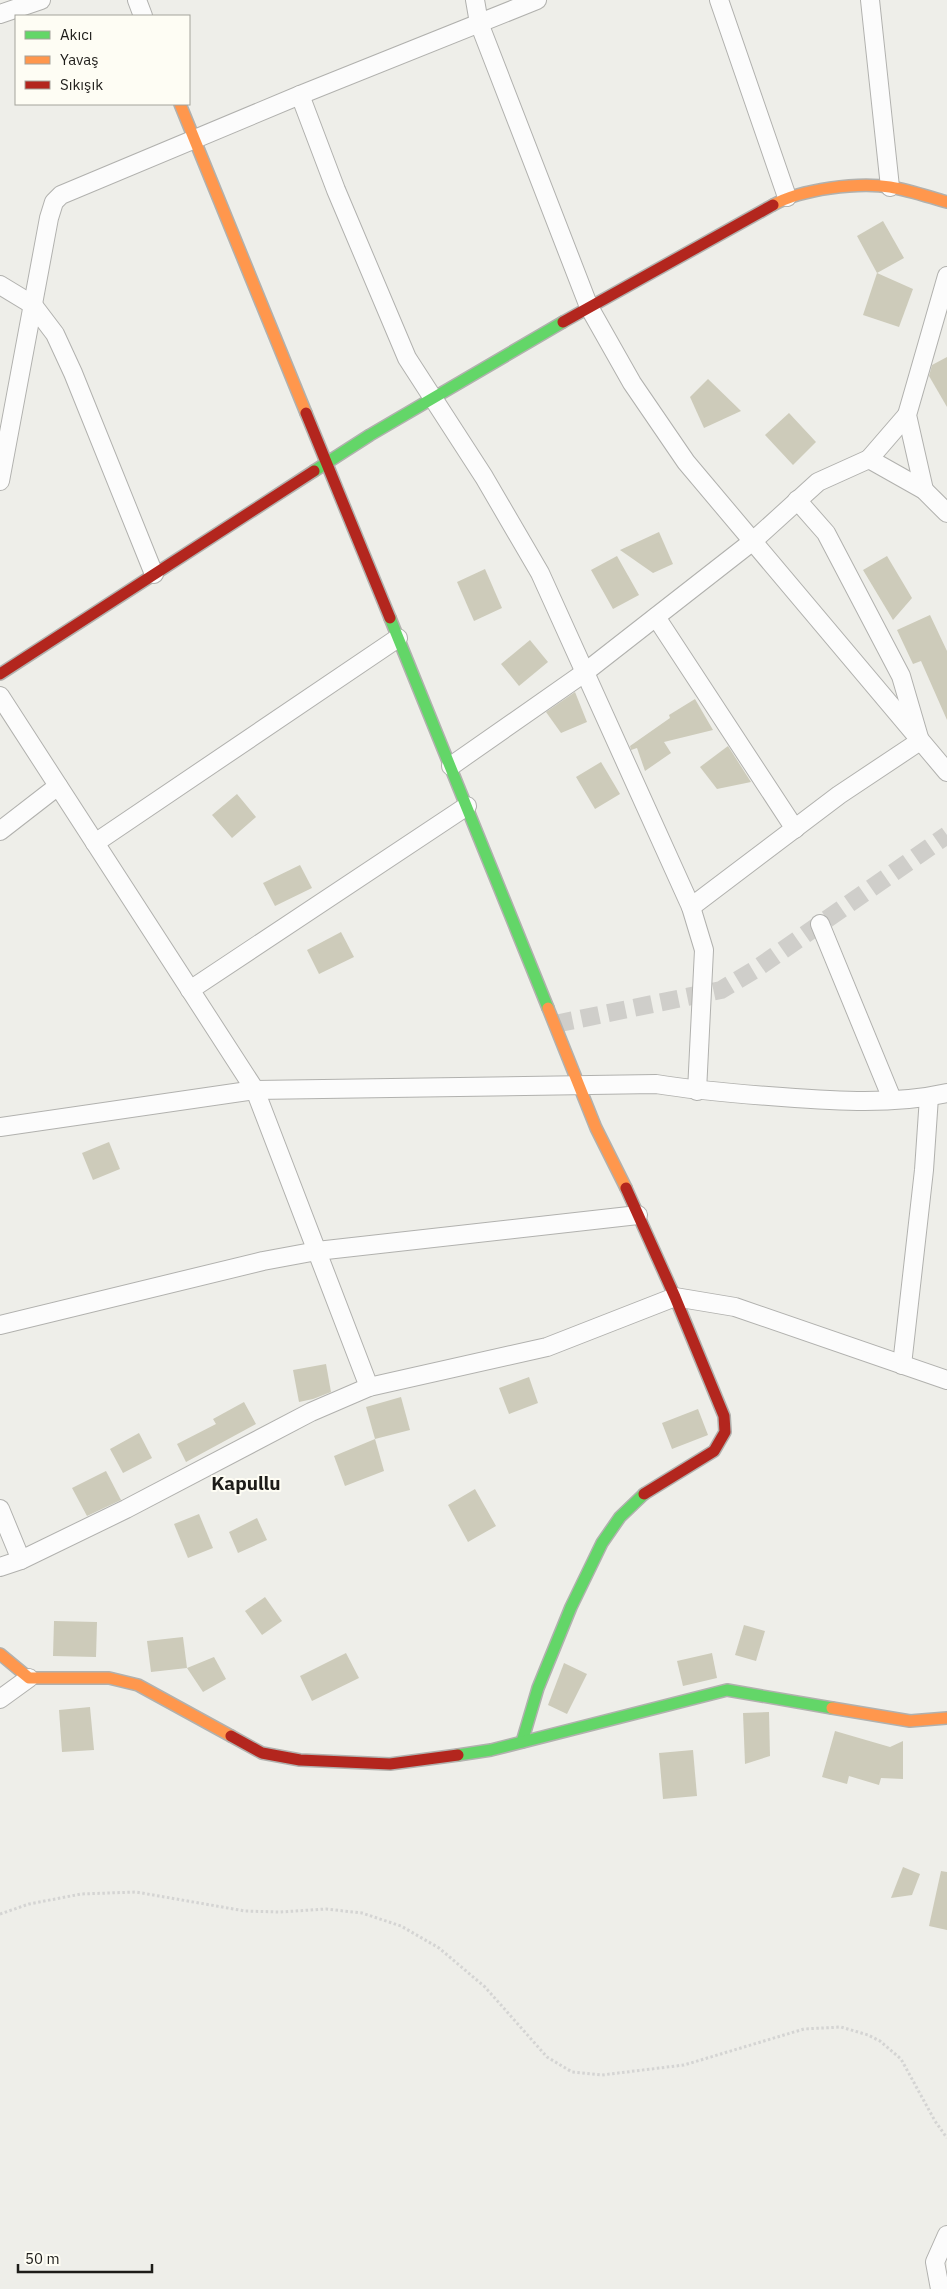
<svg xmlns="http://www.w3.org/2000/svg" width="947" height="2289" font-family="'IBM Plex Sans',sans-serif">
<style>
.building{fill:#cdcbba}
.lines{fill:none;stroke-linecap:round;stroke-linejoin:round}
.street-tunnel{stroke:#cfceca;stroke-width:18;stroke-dasharray:18 9;stroke-linecap:butt}
.street-casing{stroke:#b1b1ae;stroke-width:20}
.fast-casing{stroke:#b1b1ae;stroke-width:14}
.slow-casing{stroke:#b1b1ae;stroke-width:14}
.jam-casing{stroke:#b1b1ae;stroke-width:14}
.path{stroke:#d4d4d3;stroke-width:3;stroke-dasharray:2.5 2.5;stroke-linecap:butt}
.street{stroke:#fcfcfc;stroke-width:18}
.fast{stroke:#63d668;stroke-width:11}
.slow{stroke:#ff974d;stroke-width:11}
.jam{stroke:#b3261e;stroke-width:11}
.labels{text-anchor:middle;dominant-baseline:central;stroke-width:4;stroke-linejoin:round;paint-order:stroke}
.district-label{font-size:19px;font-weight:bold;fill:#1d1c19;stroke:#fefdf4}
</style>
<rect width="100%" height="100%" fill="#eeeee9"/>
<g class="building">
<polygon points="883,221 904,258 877,273 857,236"/>
<polygon points="877,273 913,289 899,327 863,315"/>
<polygon points="947,357 947,407 929,376 932,365"/>
<polygon points="708,379 741,411 704,428 690,397"/>
<polygon points="789,413 816,442 793,465 765,435"/>
<polygon points="659,532 673,564 653,573 620,550"/>
<polygon points="617,556 639,595 613,609 591,570"/>
<polygon points="887,556 912,598 893,620 863,570"/>
<polygon points="485,569 502,608 474,621 457,582"/>
<polygon points="930,615 947,651 947,720 921,661 913,664 897,630"/>
<polygon points="530,640 548,662 519,686 501,664"/>
<polygon points="575,692 587,722 561,733 546,712"/>
<polygon points="695,699 713,730 664,742 671,753 645,771 637,748 631,750 630,746 670,718 669,715"/>
<polygon points="728,746 751,782 717,789 700,767"/>
<polygon points="601,762 620,794 595,809 576,777"/>
<polygon points="237,794 256,817 232,838 212,815"/>
<polygon points="300,865 312,888 275,906 263,883"/>
<polygon points="341,932 354,957 319,974 307,950"/>
<polygon points="109,1142 120,1169 93,1180 82,1153"/>
<polygon points="326,1364 331,1392 313,1399 299,1402 293,1370"/>
<polygon points="529,1377 538,1403 509,1414 499,1388"/>
<polygon points="401,1397 410,1430 375,1439 366,1407"/>
<polygon points="244,1402 256,1424 186,1462 177,1444 216,1424 213,1419"/>
<polygon points="698,1409 708,1435 672,1449 662,1423"/>
<polygon points="139,1433 152,1458 123,1473 110,1449"/>
<polygon points="375,1439 384,1471 345,1486 334,1456"/>
<polygon points="106,1471 121,1500 87,1516 72,1488"/>
<polygon points="475,1489 496,1526 468,1542 448,1505"/>
<polygon points="199,1514 213,1548 188,1558 174,1524"/>
<polygon points="257,1518 267,1540 238,1553 229,1532"/>
<polygon points="265,1597 282,1621 262,1635 245,1611"/>
<polygon points="54,1621 97,1622 96,1657 53,1656"/>
<polygon points="744,1625 765,1631 756,1661 735,1655"/>
<polygon points="183,1637 187,1668 151,1672 147,1641"/>
<polygon points="346,1653 359,1678 312,1701 300,1676"/>
<polygon points="712,1653 717,1678 683,1686 677,1661"/>
<polygon points="214,1657 226,1679 203,1692 187,1668"/>
<polygon points="564,1663 587,1674 567,1714 548,1705"/>
<polygon points="90,1707 94,1750 62,1752 59,1710"/>
<polygon points="769,1712 770,1756 745,1764 743,1713"/>
<polygon points="835,1731 890,1747 903,1741 903,1779 881,1778 879,1785 849,1776 847,1784 822,1777"/>
<polygon points="693,1750 697,1796 663,1799 659,1753"/>
<polygon points="903,1867 920,1874 912,1895 891,1898"/>
<polygon points="941,1871 947,1872 947,1930 929,1926"/>
</g>
<g class="lines">
<polyline class="street-tunnel" points="555,1024 721,990 756,969 947,835"/>
<g class="street-casing">
<g id="street">
<polyline points="137,0 143,16"/>
<polyline points="475,0 479,23 589,307 632,383 686,462 947,772"/>
<polyline points="719,0 787,197"/>
<polyline points="870,0 890,187"/>
<polyline points="0,14 41,0"/>
<polyline points="300,95 336,190 407,358 484,477 540,573 691,907 704,950 697,1091"/>
<polyline points="0,285 33,305 55,334 73,373 154,574"/>
<polyline points="869,459 907,415"/>
<polyline points="0,481 49,218 54,202 61,195 300,95 537,0"/>
<polyline points="924,490 907,415 947,276"/>
<polyline points="656,617 795,829"/>
<polyline points="0,696 255,1090 369,1387"/>
<polyline points="451,766 584,673 753,541 818,482 869,459 924,490 947,513"/>
<polyline points="0,831 58,786"/>
<polyline points="95,843 398,638"/>
<polyline points="691,907 839,795 920,741 901,676 826,533 797,500"/>
<polyline points="820,924 892,1099"/>
<polyline points="190,990 467,806"/>
<path d="M0,1127L255,1090L656,1084C698,1091 740,1094 782,1097C836,1101 894,1105 947,1093"/>
<polyline points="0,1325 263,1261 317,1251 638,1215"/>
<polyline points="902,1365 924,1170 929,1097"/>
<polyline points="0,1509 21,1560"/>
<polyline points="0,1567 21,1560 126,1509 311,1412 369,1387 547,1347 675,1297 735,1307 947,1380"/>
<polyline points="0,1699 29,1678"/>
<polyline points="940,2289 935,2262 947,2235"/>
</g>
</g>
<g class="fast-casing">
<g id="fast">
<polyline points="314,471 370,435 563,322"/>
<polyline points="390,618 548,1008"/>
<polyline points="522,1742 538,1688 571,1607 602,1543 620,1517 644,1494"/>
<polyline points="458,1755 491,1750 727,1690 832,1708"/>
</g>
</g>
<g class="slow-casing">
<g id="slow">
<polyline points="180,104 306,413"/>
<path d="M773,205C801,189 858,182 890,187C909,190 929,197 947,202"/>
<polyline points="548,1008 596,1128 626,1188"/>
<polyline points="0,1654 29,1678 109,1678 138,1685 231,1736"/>
<polyline points="832,1708 910,1721 947,1718"/>
</g>
</g>
<g class="jam-casing">
<g id="jam">
<polyline points="563,322 773,205"/>
<polyline points="306,413 390,618"/>
<polyline points="0,674 314,471"/>
<polyline points="626,1188 675,1297 724,1416 725,1432 714,1451 644,1494"/>
<polyline points="231,1736 262,1753 300,1760 390,1764 458,1755"/>
</g>
</g>
<polyline class="path" points="0,1914 29,1904 81,1894 136,1892 245,1911 280,1912 326,1909 362,1913 401,1926 439,1948 485,1987 547,2057 572,2072 602,2075 684,2065 804,2029 841,2027 868,2035 880,2041 901,2059 935,2121 947,2138"/>
<use href="#street" class="street"/>
<use href="#fast" class="fast"/>
<use href="#slow" class="slow"/>
<use href="#jam" class="jam"/>
</g>
<g class="labels">
<g class="district-label">
<text x="246" y="1483">Kapullu</text>
</g>
</g>
<rect x="15" y="15" width="175" height="90" fill="#fefdf4" stroke="#a4a39c"/>
<rect x="25" y="31" width="25" height="8" fill="#63d668" stroke="#a4a39c"/>
<text x="60" y="40" font-size="15" fill="#1d1c19">Akıcı</text>
<rect x="25" y="56" width="25" height="8" fill="#ff974d" stroke="#a4a39c"/>
<text x="60" y="65" font-size="15" fill="#1d1c19">Yavaş</text>
<rect x="25" y="81" width="25" height="8" fill="#b3261e" stroke="#a4a39c"/>
<text x="60" y="90" font-size="15" fill="#1d1c19">Sıkışık</text>
<path d="M18 2264v8h134v-8" fill="none" stroke="#1d1c19" stroke-width="2.5"/>
<text x="25" y="2264" font-size="15" fill="#1d1c19" stroke="#fefdf4" stroke-width="4" paint-order="stroke">50 m</text>
</svg>
